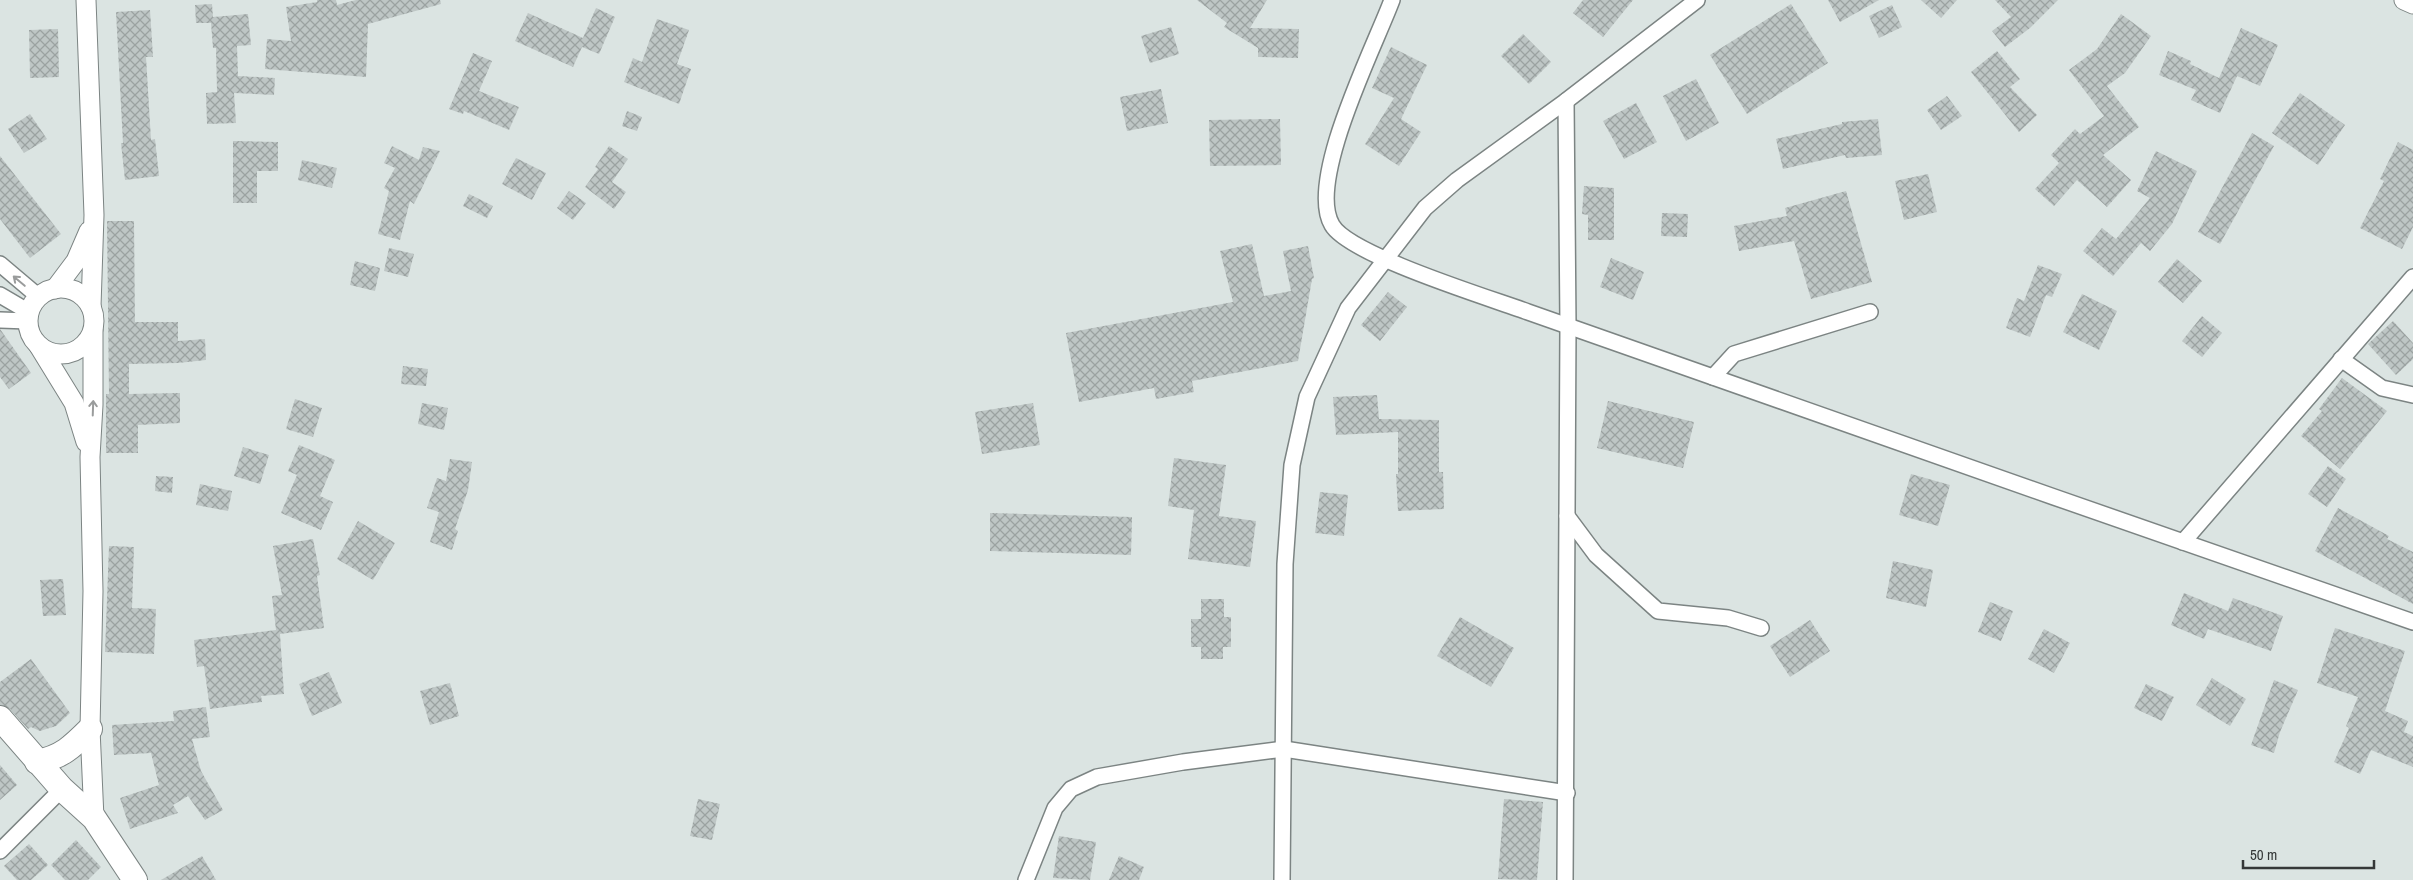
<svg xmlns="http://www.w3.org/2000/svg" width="2413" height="880" font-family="'Archivo Narrow',sans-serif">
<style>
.building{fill:url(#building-cross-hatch)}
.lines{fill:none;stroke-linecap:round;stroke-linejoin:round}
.minor-casing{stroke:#7c8483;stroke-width:18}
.tertiary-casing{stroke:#7c8483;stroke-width:21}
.primary-casing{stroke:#7c8483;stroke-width:26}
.minor{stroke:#fff;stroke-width:15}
.tertiary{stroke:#fff;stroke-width:19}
.primary{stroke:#fff;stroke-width:24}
.oneway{stroke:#9a9c9c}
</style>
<defs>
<pattern id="building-cross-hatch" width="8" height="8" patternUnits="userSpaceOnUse" patternTransform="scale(1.25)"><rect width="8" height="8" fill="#bec6c5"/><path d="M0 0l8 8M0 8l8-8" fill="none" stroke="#9ba2a1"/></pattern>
</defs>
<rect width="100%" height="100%" fill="#dbe4e2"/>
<g class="building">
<polygon points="317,0 336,0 337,5 356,0 440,0 441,4 368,24 366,77 265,69 267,39 291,41 286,7 317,2"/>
<polygon points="1197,0 1267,0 1250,28 1299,29 1298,58 1258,57 1258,48 1224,27 1227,23"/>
<polygon points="1583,0 1633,0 1603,37 1573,13"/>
<polygon points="1828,0 1879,0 1840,22"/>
<polygon points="1921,0 1957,0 1941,18"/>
<polygon points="1995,0 2058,0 2030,28 2005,47 1992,31 2011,17"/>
<polygon points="212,4 213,17 248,14 251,45 237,46 238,76 275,78 274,95 234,93 236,123 207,124 206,93 217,92 216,48 213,48 211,23 196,23 195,5"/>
<polygon points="1791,4 1828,63 1747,114 1710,55"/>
<polygon points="1892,5 1902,27 1879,38 1869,16"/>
<polygon points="596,8 615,17 599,54 582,47 573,67 515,41 528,13 583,38"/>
<polygon points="150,10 153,57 146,57 151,140 155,139 159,176 125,180 121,143 123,143 116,12"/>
<polygon points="2121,14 2151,36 2125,73 2107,86 2139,127 2103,155 2131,180 2107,207 2077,180 2054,206 2035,189 2059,163 2051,155 2075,129 2080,134 2104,116 2069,70 2097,49"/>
<polygon points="657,19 689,30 677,64 691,69 679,104 624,82 633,58 642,62"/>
<polygon points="1171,27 1179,54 1150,63 1141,36"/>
<polygon points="2241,28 2278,45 2260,86 2237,76 2220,113 2191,100 2196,90 2159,75 2168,51 2191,61 2190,64 2219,78"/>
<polygon points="58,29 59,77 30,78 29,30"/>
<polygon points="1523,34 1551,62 1529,84 1501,56"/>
<polygon points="1391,47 1427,65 1401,119 1421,132 1399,166 1365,144 1394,98 1372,88"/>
<polygon points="1997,51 2020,79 2010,87 2037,115 2019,132 1971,72"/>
<polygon points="473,53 492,61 479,91 519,107 509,130 464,111 463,114 449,109"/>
<polygon points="1696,79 1719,123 1686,141 1663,96"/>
<polygon points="1161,89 1168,123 1127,131 1120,97"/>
<polygon points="2300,93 2345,125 2318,165 2272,133"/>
<polygon points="1947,96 1962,116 1941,130 1927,110"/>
<polygon points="1636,103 1657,142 1624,159 1603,121"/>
<polygon points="627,111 642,117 637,131 622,126"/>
<polygon points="30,114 47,139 24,153 8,129"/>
<polygon points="1280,119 1281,165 1210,166 1209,120"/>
<polygon points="1878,119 1882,155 1846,158 1845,155 1783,169 1776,139 1842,124 1842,122"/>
<polygon points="2252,133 2274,146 2220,244 2198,232"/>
<polygon points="233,141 278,142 278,171 257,171 257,203 233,203"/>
<polygon points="2398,142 2413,150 2413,227 2402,249 2360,228 2384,181 2380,179"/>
<polygon points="392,146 419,160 423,147 440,151 414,204 410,201 400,240 378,234 389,191 384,188 395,168 384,163"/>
<polygon points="609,146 628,159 612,182 626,192 614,209 585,187 598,169 595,167"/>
<polygon points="2156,151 2197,171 2172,224 2150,251 2141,243 2113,276 2083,251 2102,228 2116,239 2150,198 2137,191"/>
<polygon points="0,156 61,234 30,258 0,219"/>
<polygon points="516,158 546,173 532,200 502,184"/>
<polygon points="302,160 337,168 332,188 298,180"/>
<polygon points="1928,174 1937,212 1904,220 1895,181"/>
<polygon points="1584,186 1614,188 1614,240 1588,240 1588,215 1582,214"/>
<polygon points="569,191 586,203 573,220 557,208"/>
<polygon points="1846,191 1872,282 1811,299 1794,241 1739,251 1734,226 1787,216 1785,208"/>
<polygon points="469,194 493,206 487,218 463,206"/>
<polygon points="1662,213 1688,214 1687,237 1661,236"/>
<polygon points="107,221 134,221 135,322 178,322 178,341 205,339 206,360 178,363 129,364 129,394 180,393 180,423 138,425 138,453 106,453 106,394 109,394"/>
<polygon points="1252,244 1264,296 1291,291 1283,251 1308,246 1314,278 1312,279 1298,361 1192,381 1194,392 1156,399 1154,388 1079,402 1066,333 1233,302 1220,251"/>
<polygon points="389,248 414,254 408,277 384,271"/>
<polygon points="1611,258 1644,272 1633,300 1600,287"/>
<polygon points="2177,259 2202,281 2183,303 2158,282"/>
<polygon points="355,261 380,268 375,291 350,285"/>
<polygon points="2038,265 2062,274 2052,297 2046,295 2030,337 2006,328 2017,298 2024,301"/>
<polygon points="1388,292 1407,307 1380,341 1361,325"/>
<polygon points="2082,294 2117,311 2099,350 2063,332"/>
<polygon points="2202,316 2222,333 2202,357 2182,341"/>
<polygon points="2393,321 2413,343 2413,359 2396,375 2368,344"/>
<polygon points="0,329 31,373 9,389 0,377"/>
<polygon points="403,366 428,369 426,386 401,384"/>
<polygon points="2342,378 2387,411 2340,469 2301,436 2322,411 2319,409"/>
<polygon points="1377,395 1379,419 1439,420 1439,472 1443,472 1444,509 1398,511 1396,474 1398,474 1398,432 1336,435 1333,397"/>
<polygon points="295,399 322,408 313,437 286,429"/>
<polygon points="1608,401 1694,422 1683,468 1597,448"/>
<polygon points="422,403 448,408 444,430 418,424"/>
<polygon points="1033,403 1040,445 982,454 975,412"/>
<polygon points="299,445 335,460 320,496 333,502 321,530 281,513 297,475 288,471"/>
<polygon points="243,447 269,455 260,484 234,476"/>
<polygon points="1174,458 1226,465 1219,516 1256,521 1250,567 1188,559 1194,510 1168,506"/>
<polygon points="450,459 472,462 468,490 455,529 458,531 452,550 430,542 439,512 427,508 437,478 446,481"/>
<polygon points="2328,466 2346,479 2327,507 2308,494"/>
<polygon points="1911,474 1950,485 1938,526 1899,515"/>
<polygon points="156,476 173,477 172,493 155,491"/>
<polygon points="200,484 232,491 228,511 196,505"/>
<polygon points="1320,492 1348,495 1344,536 1315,533"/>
<polygon points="2338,508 2389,536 2387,539 2413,552 2413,604 2315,551"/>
<polygon points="990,513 1132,517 1131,555 990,551"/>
<polygon points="358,521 395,543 373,580 337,559"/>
<polygon points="313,539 320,575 317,576 324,628 280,634 284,694 261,696 262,702 210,709 204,666 197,667 194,640 276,630 272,596 282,595 273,546"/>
<polygon points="109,546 134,547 132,608 156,609 154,654 105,652"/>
<polygon points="1893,561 1933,570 1926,607 1886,598"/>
<polygon points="63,579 66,615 43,616 40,580"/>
<polygon points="2184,593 2228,611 2233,598 2283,616 2271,651 2208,629 2204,639 2171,625"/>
<polygon points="1201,599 1224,599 1224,617 1231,617 1231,647 1223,647 1223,659 1201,659 1201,647 1191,647 1191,619 1201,619"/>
<polygon points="1990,602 2013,611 2001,641 1978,632"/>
<polygon points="1460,617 1514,648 1491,687 1437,656"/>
<polygon points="1810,620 1830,651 1790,677 1770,646"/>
<polygon points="2335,628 2405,651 2385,711 2408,721 2404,732 2413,736 2413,767 2371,750 2360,774 2334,762 2349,728 2346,726 2358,697 2317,683"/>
<polygon points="2044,629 2070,643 2054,673 2028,659"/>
<polygon points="31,659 70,713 56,726 40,731 31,727 28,729 10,709 0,705 0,682"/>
<polygon points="329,672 342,703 312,716 299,684"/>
<polygon points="2212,678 2246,699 2230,726 2196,705"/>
<polygon points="2274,680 2298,690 2280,732 2274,753 2251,745"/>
<polygon points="450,683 459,716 430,725 420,691"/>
<polygon points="2146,684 2174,697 2162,721 2134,708"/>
<polygon points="206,707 210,737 192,739 201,771 223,810 205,820 188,796 173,805 178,813 130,829 120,798 159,785 151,753 114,755 112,725 174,721 173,711"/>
<polygon points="0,765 17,785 0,800"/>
<polygon points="698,799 720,804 712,840 690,836"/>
<polygon points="1504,799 1543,802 1537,880 1498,879"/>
<polygon points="1059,836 1096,842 1090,880 1053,878"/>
<polygon points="76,840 101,867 88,880 65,880 51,865"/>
<polygon points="29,844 48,865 31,880 17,880 4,866"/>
<polygon points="202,856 216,880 161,880"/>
<polygon points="1119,856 1144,867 1139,880 1109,880"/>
</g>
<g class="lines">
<g class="minor-casing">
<g id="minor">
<path d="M1392,0C1375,46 1306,181 1332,225C1349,255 1490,298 1528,312C1822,417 2118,519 2413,622"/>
<polyline points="0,264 39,297"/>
<polyline points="0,295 29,312"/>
<polyline points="0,320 28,321"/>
<polyline points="2341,359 2382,388 2413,395"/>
<polyline points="1713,377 1734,354 1870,312"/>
<polyline points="1567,516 1596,555 1658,611 1728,618 1761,628"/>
<polyline points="2183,542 2413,277"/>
<polyline points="0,851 62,789"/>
<polyline points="1026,880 1055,808 1071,789 1097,777 1183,762 1284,749 1567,793"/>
<polyline points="1282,880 1285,564 1292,465 1307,397 1348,308 1425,208 1457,180 1566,101 1697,0"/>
<polyline points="1565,880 1568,326 1566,101"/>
</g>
</g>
<g class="tertiary-casing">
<g id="tertiary">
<polyline points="86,0 94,215 91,307"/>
<polyline points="2404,0 2413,4"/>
<circle cx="61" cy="321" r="33"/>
<polyline points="55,289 76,261 89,231"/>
<polyline points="93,331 93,405 90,457 93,591 90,729 94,818"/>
<polyline points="39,346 74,403 86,442"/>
</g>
</g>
<g class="primary-casing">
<g id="primary">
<polyline points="0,718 62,789 94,818 135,880"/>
<path d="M37,762C62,757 72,747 90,729"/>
</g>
</g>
<use href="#minor" class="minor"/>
<use href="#tertiary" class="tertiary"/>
<use href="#primary" class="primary"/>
</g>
<defs><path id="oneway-shaft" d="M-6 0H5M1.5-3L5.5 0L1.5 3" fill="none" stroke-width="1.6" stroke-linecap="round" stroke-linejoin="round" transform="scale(1.25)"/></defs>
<g class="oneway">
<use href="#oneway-shaft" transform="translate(19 281) rotate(-140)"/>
<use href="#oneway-shaft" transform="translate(93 408) rotate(-88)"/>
</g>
<path d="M2243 860v8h131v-8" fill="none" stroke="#353838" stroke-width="2.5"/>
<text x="2250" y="860" font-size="15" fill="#353838" stroke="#dbe4e2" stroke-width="4" paint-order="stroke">50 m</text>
</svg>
